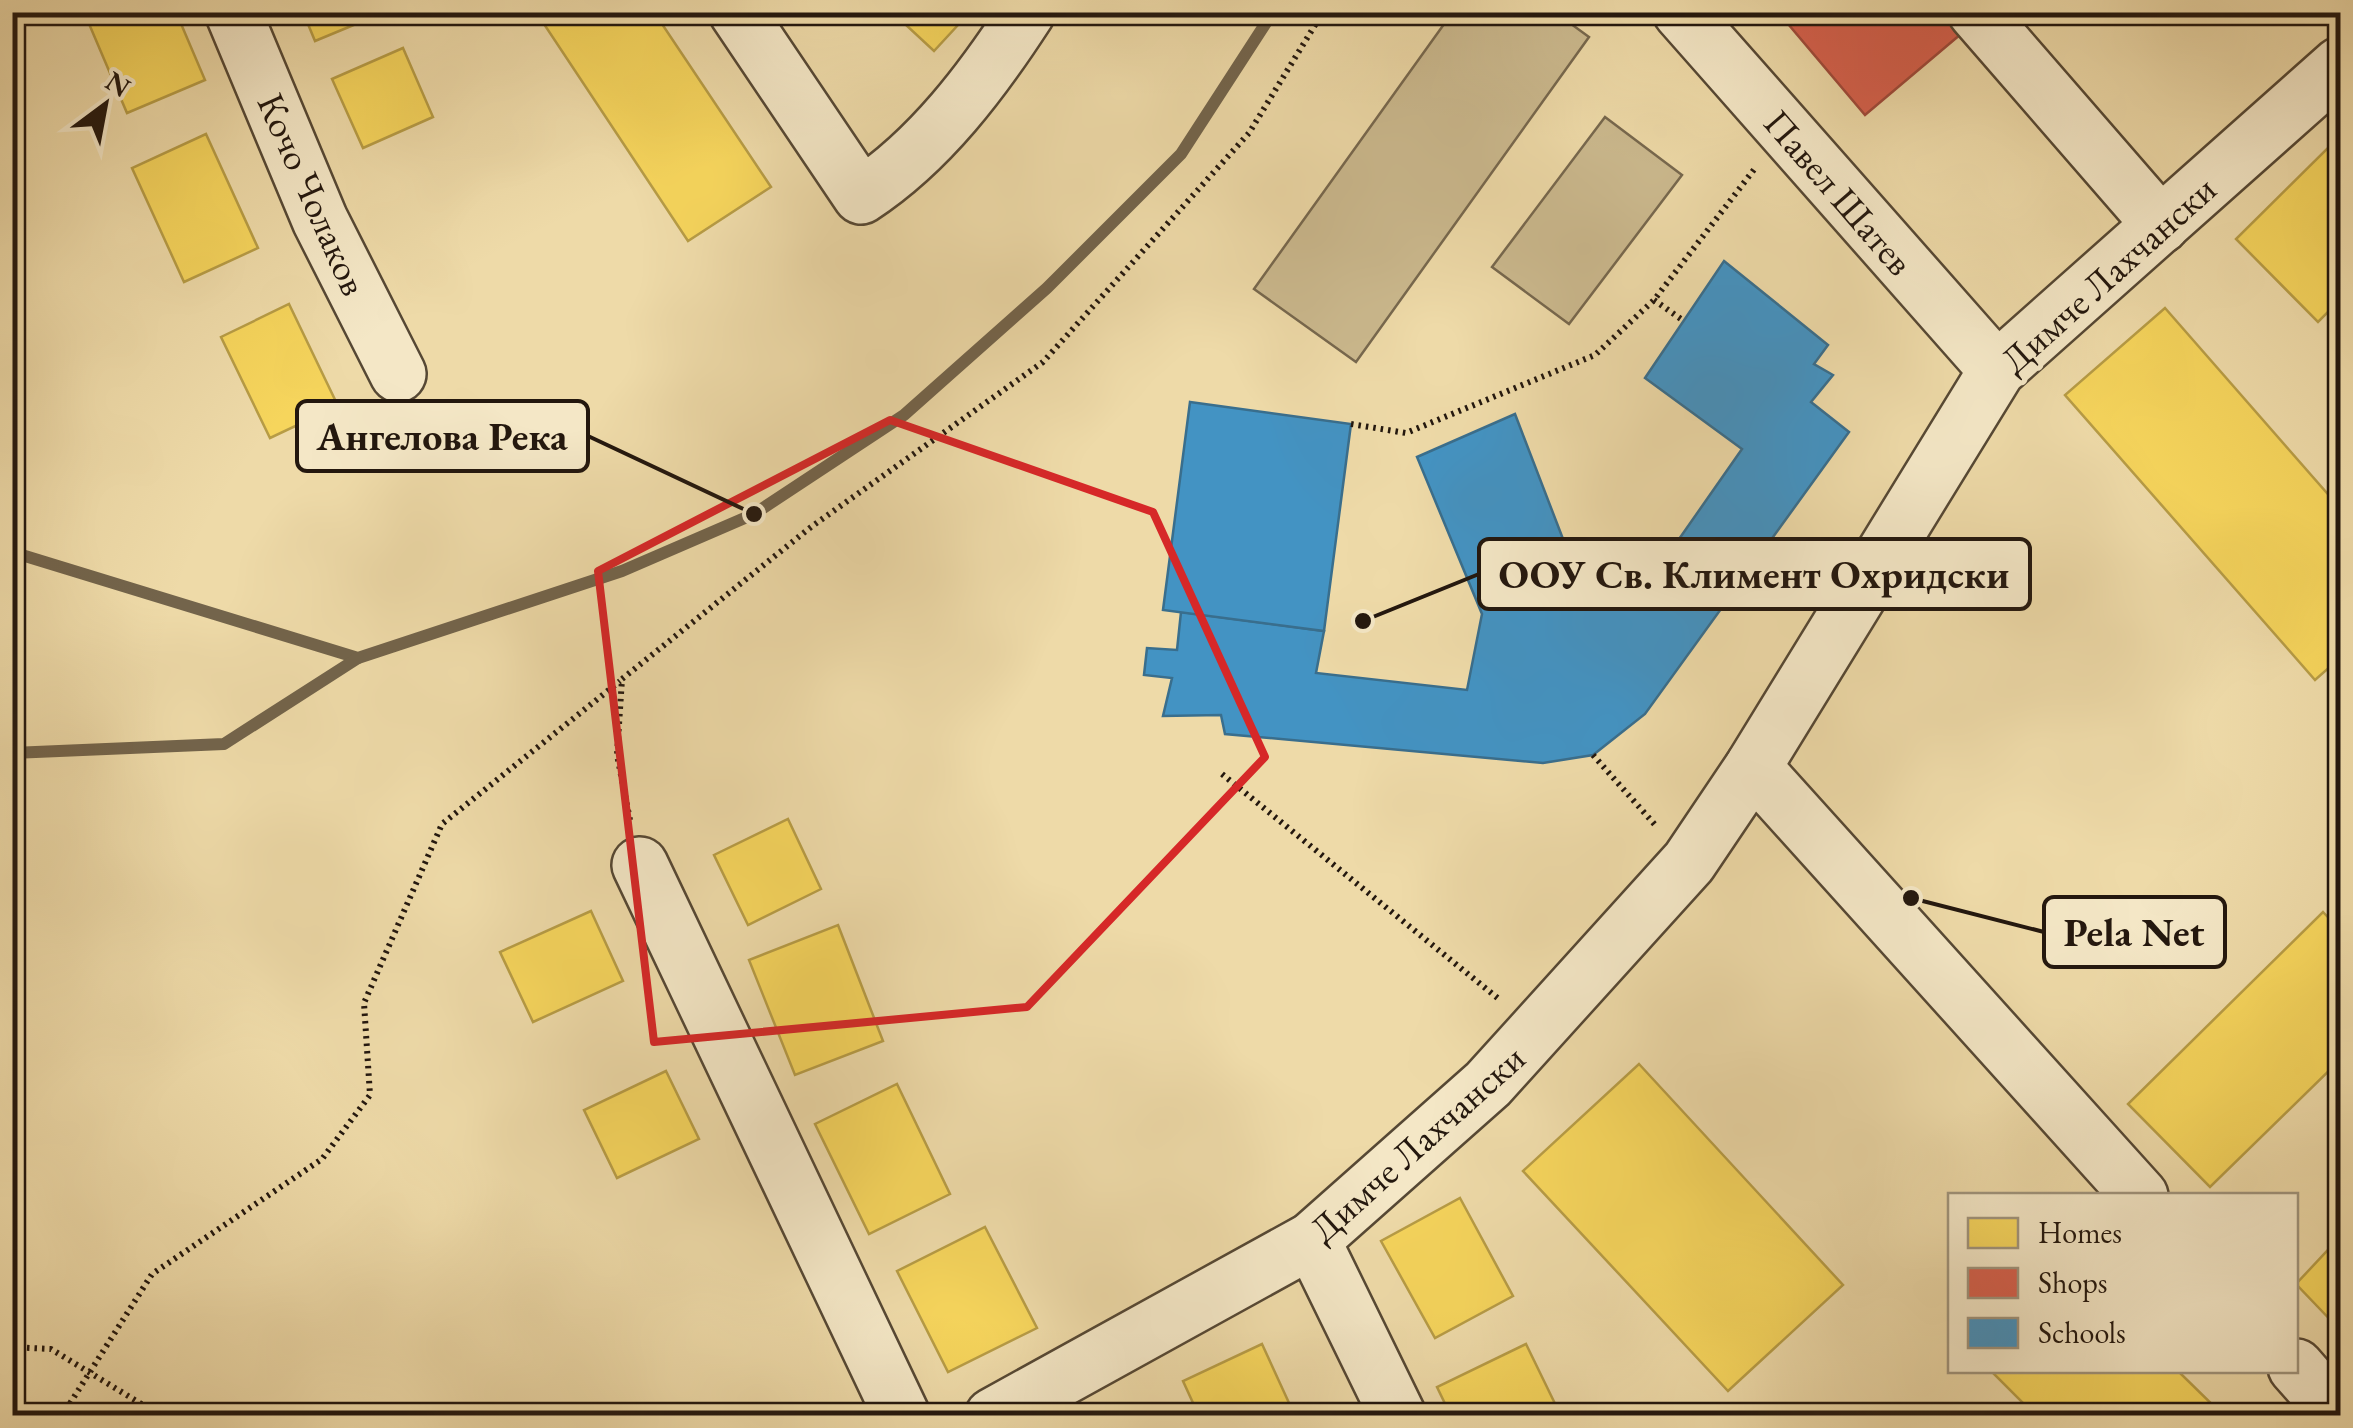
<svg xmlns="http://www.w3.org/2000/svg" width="2353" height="1428" font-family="'EB Garamond',serif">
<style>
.green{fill:#cbb98e;stroke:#77684e;stroke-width:2.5}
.homes{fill:#f6d55c;stroke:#b79c45;stroke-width:2.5}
.shops{fill:#d6604d;stroke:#a04a3a;stroke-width:2.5}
.schools{fill:#4393c3;stroke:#396e8d;stroke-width:2.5}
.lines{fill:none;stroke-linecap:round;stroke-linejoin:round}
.stream{stroke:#73644b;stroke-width:12}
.minor-casing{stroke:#564834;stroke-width:60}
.path{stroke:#23170e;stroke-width:6;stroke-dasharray:2.5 5;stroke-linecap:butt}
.minor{stroke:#f4e7c6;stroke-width:55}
.marked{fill:none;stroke:#d62828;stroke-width:8;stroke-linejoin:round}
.labels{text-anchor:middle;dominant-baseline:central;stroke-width:10;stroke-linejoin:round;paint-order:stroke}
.street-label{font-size:38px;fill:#23170e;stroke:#f4e7c6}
.leader{fill:none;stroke:#23170e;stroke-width:4}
.callout-dot{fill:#23170e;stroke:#f4e7c6;stroke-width:4}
.callout{fill:#f4e7c6;stroke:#23170e;stroke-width:4}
.callout-label{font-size:40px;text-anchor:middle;font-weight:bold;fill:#23170e}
</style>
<rect width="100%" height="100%" fill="#eedaa8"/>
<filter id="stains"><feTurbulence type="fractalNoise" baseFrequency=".002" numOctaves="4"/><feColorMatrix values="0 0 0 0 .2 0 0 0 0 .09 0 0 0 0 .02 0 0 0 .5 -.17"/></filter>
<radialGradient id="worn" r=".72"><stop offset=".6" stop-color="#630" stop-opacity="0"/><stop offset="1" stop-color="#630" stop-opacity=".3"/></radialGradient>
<g class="green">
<polygon points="1452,13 1556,13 1589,37 1356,362 1254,289"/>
<polygon points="1605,117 1682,175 1569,324 1492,267"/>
</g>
<g class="homes">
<polygon points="84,12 176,12 205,80 127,113"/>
<polygon points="303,12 385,12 315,41"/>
<polygon points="536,12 654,12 771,187 688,241"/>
<polygon points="892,12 970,12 934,51"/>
<polygon points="403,48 433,117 363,148 332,79"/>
<polygon points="206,134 258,248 184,282 132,168"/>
<polygon points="2340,136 2340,300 2318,322 2236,239"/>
<polygon points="289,304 338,406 270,438 221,337"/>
<polygon points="2165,308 2340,508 2340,658 2315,680 2065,395"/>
<polygon points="788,819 821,889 748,925 714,855"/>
<polygon points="591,911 623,981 533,1022 500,952"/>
<polygon points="2323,912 2340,930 2340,1060 2210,1187 2128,1104"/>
<polygon points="838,925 883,1041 795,1075 749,960"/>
<polygon points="1639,1064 1843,1285 1728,1391 1523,1171"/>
<polygon points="666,1071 699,1139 617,1178 584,1110"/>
<polygon points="897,1084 950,1194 869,1234 815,1124"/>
<polygon points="1460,1198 1513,1296 1435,1338 1381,1241"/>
<polygon points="985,1227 1037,1328 948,1372 897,1271"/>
<polygon points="2340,1237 2340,1330 2296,1284"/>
<polygon points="1262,1344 1295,1416 1199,1416 1183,1381"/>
<polygon points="1526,1344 1561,1416 1451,1416 1437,1387"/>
<polygon points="1990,1370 2177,1370 2224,1416 2036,1416"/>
</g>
<polygon class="shops" points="1778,12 1955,12 1968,28 1865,115"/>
<g class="schools">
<polygon points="1724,261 1828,345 1814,364 1833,375 1811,402 1849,432 1645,714 1593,755 1543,763 1225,734 1221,715 1163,716 1172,678 1144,675 1147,648 1177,650 1181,612 1324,631 1316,673 1467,690 1482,614 1417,457 1515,414 1568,552 1635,602 1742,449 1645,378"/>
<polygon points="1190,402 1351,424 1324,631 1163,610"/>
</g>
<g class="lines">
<g class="stream">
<polyline points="12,552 358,658 622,571 754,514 904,415 1047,288 1181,154 1273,12"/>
<polyline points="12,753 224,744 358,658"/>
</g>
<g class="minor-casing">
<g id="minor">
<polyline points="233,12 320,220 398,374"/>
<path d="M737,12L861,196C930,151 983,80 1027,12"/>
<polyline points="1681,12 1997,370"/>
<polyline points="1976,12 2161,225"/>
<polyline points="1753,767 2140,1196"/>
<polyline points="640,865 902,1416"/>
<polyline points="1312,1240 1398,1416"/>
<polyline points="2296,1367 2339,1416"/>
<polyline points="993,1416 1312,1240 1488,1084 1689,862 1753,767 1997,370 2340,65"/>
</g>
</g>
<g class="path">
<polyline points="1654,300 1681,319"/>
<polyline points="1351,424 1406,433 1595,355 1654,300 1756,167"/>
<polyline points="1593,755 1657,827"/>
<polyline points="1222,774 1500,1000"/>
<polyline points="630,820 617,755 622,679 811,527 1043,362 1249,133 1323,12"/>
<polyline points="12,1347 51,1349 161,1416"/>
<polyline points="62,1416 152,1274 322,1159 370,1095 364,1003 442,824 620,681"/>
</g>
<use href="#minor" class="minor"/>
</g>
<path class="marked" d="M890,420L1153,512L1265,757L1027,1007L654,1042L598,571Z"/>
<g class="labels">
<g class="street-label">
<text transform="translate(1839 192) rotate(49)">Павел Шатев</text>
<text transform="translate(313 194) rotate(66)">Кочо Чолаков</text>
<text transform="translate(2108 274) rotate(-42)">Димче Лахчански</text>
<text transform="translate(1417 1143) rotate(-42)">Димче Лахчански</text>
</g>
</g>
<path class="leader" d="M754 514L588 436M1363 621L1479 574M1911 898L2044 932"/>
<g class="callout-dot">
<circle cx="754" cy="514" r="10"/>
<circle cx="1363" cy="621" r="10"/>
<circle cx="1911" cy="898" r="10"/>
</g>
<g class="callout">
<rect x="297" y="401" width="291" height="70" rx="10"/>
<rect x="1479" y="539" width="551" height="70" rx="10"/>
<rect x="2044" y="897" width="181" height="70" rx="10"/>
</g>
<g class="callout-label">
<text x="442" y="450">Ангелова Река</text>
<text x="1754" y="588">ООУ Св. Климент Охридски</text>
<text x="2134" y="946">Pela Net</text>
</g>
<rect width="2353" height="1428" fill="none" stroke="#eedaa8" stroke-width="50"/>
<rect x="15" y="15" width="2323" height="1398" fill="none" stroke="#23170e" stroke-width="5"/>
<rect x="25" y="25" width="2303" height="1378" fill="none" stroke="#23170e" stroke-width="2.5"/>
<rect x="1948" y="1193" width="350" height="180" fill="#f4e7c6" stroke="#a0947c" stroke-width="2.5"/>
<rect x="1968" y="1218" width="50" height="30" fill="#f6d55c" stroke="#a0947c" stroke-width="2.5"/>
<text x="2038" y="1243" font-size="30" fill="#23170e">Homes</text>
<rect x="1968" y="1268" width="50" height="30" fill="#d6604d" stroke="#a0947c" stroke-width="2.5"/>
<text x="2038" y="1293" font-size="30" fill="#23170e">Shops</text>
<rect x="1968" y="1318" width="50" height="30" fill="#4393c3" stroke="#a0947c" stroke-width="2.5"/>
<text x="2038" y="1343" font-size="30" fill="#23170e">Schools</text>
<g transform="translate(105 105) rotate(32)" stroke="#f4e7c6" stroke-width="8" paint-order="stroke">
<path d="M0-8L18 38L0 25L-18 38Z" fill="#23170e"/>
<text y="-15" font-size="28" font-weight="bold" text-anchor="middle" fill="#23170e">N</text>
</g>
<rect width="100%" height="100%" filter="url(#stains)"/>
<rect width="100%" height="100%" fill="url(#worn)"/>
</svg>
